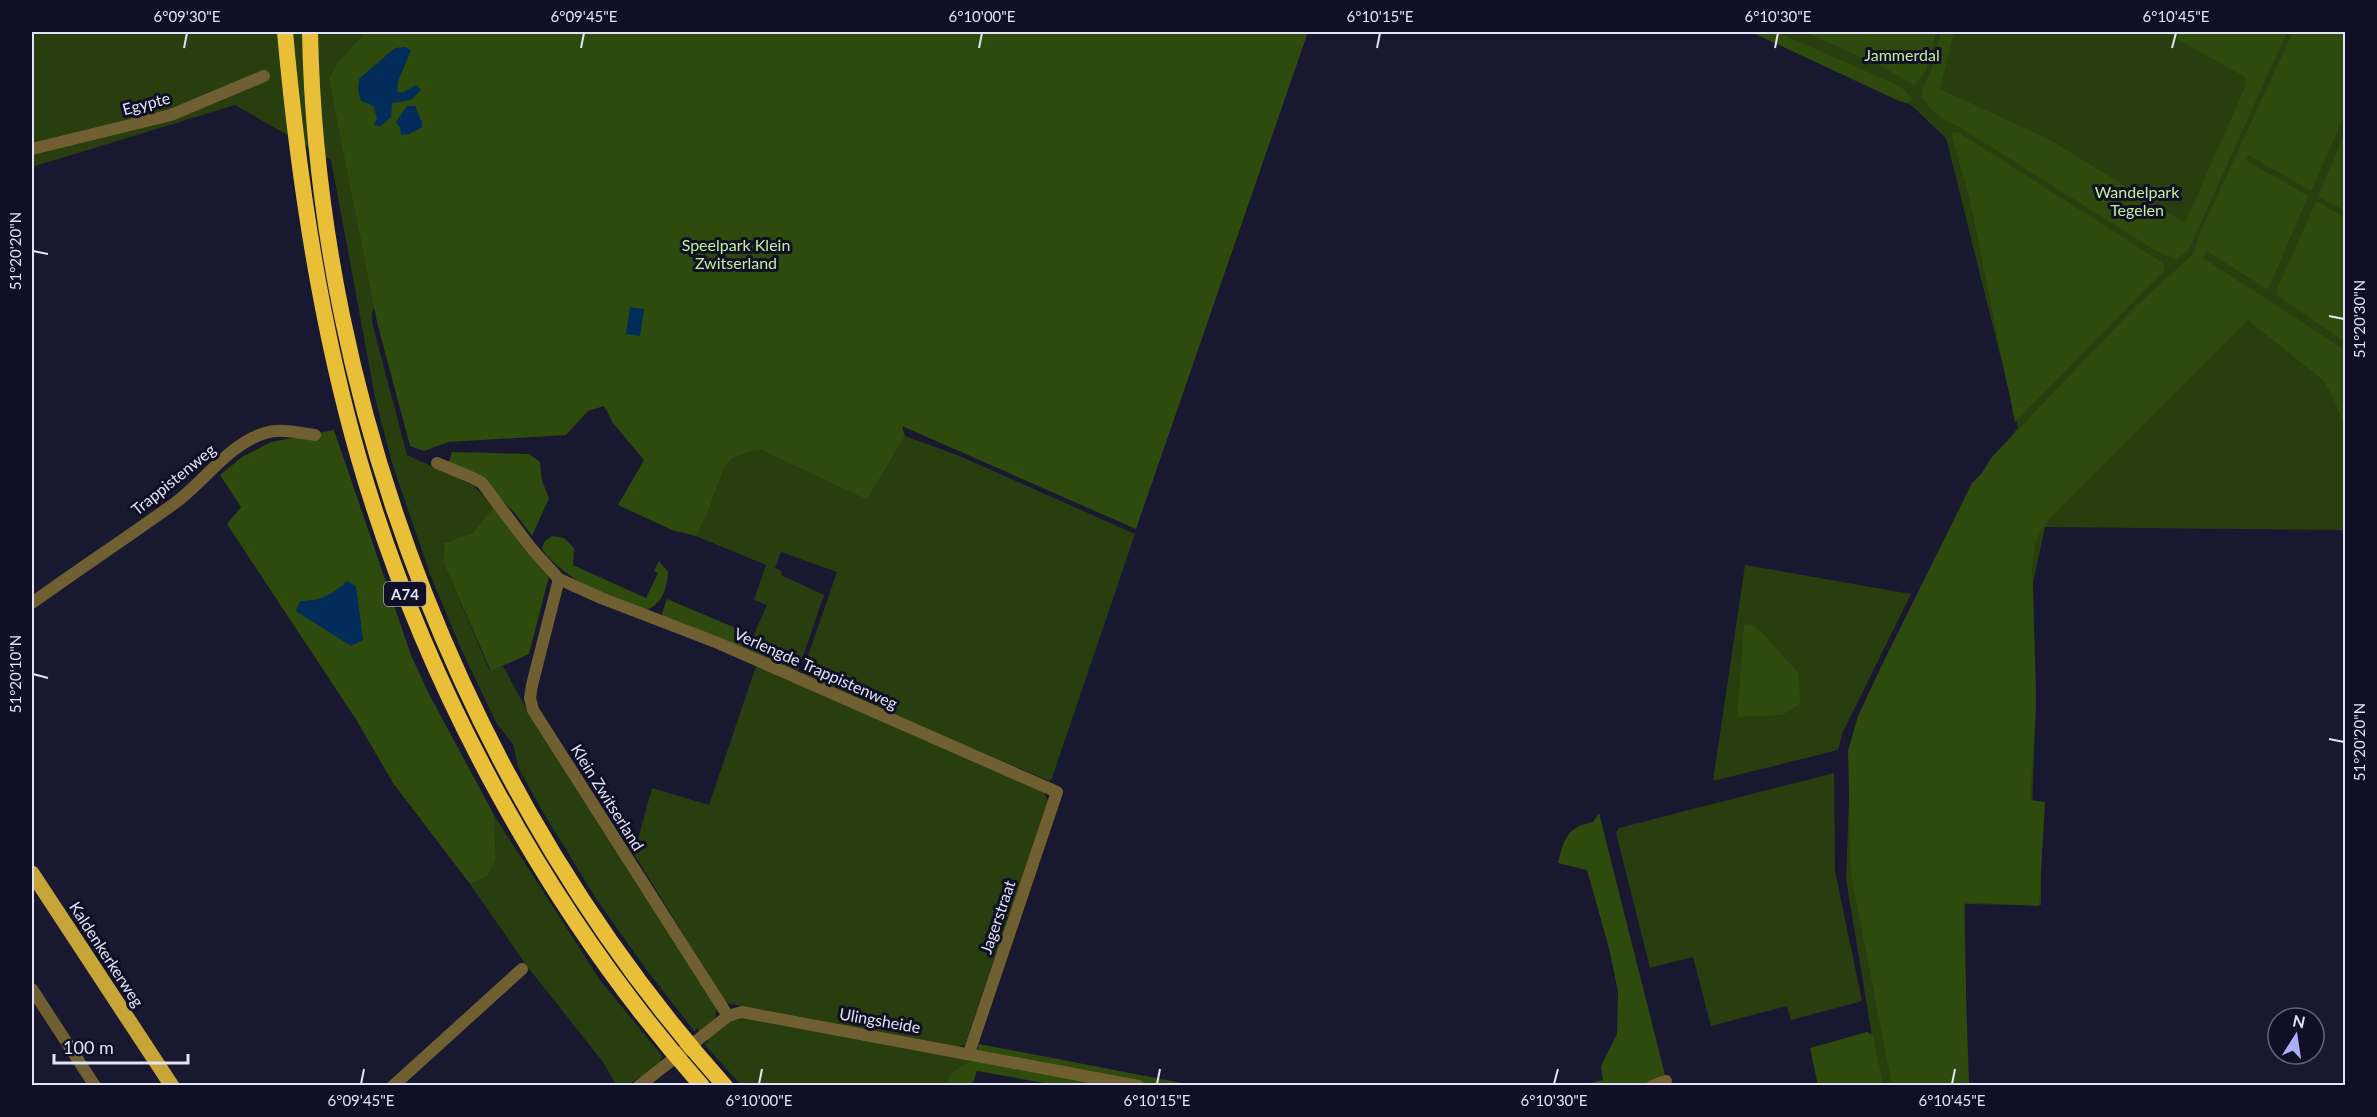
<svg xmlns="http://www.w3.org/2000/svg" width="2377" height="1117" font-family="Lato,sans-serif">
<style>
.green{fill:#283e0e}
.forest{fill:#2f4a0d;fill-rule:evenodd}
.water{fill:#022c59}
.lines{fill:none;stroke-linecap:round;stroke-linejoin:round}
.minor{stroke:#706031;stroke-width:12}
.major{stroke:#c6a438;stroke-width:15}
.highway{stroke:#e9bf37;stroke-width:16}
.ticks{fill:none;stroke:#e2e4f5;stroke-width:2}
.labels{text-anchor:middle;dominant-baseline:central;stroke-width:6;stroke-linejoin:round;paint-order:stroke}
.shield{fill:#0f0f26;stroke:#a3a4b7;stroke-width:1.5}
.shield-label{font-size:15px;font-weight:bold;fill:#e2e4f5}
.park-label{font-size:16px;fill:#c2ef98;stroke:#0f0f26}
.street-label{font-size:16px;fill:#e2e4f5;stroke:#0f0f26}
.neatline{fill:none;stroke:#e2e4f5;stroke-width:2}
.ticks-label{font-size:15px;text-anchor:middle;fill:#e2e4f5}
</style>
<rect width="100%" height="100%" fill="#181931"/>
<g class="green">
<polygon points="32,32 586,32 358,225 375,307 372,312 372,322 407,455 473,485 494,507 472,533 444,543 443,562 490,671 503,666 530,716 717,1007 715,1019 700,1032 697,1028 695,1032 646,969 595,897 543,812 518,767 513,744 497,724 461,649 430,574 393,466 376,402 331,160 235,105 32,167"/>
<polygon points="1771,32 2345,32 2345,530 2045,527 2033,583 2036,706 2032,811 2041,814 2041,905 1965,904 1967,1085 1880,1085 1846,879 1851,747 1963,507 2018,427 1946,138 1911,105"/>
<polygon points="905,436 962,457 1135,534 1052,778 1049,781 801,676 837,572 781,552 775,568 782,571 781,575 824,595 797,674 790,672 796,654 753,636 767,605 754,600 766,565 696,536 708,512 724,468 732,459 749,452 761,450 867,500"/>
<polygon points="1745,565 1911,594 1842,734 1838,750 1713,781"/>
<polygon points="756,666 1043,791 1048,801 965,1045 956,1046 726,1003 634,854 652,788 709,805"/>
<polygon points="1834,773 1835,871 1862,1001 1791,1020 1787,1006 1711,1026 1693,957 1650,968 1616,833 1619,828"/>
<polygon points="494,815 600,980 663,1057 660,1059 663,1063 628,1085 616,1085 603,1062 526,965 470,884 488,876 496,860"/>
<polygon points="747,1018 972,1060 950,1073 946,1085 741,1085 704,1044 709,1042 706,1039 731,1021"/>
</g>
<g class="forest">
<path d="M366,32H1308L1136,529L902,426L905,436L867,500L761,450L749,452L732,459L724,468L708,512L696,536L672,530L618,505L644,460L613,423L604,406L588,411L566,435L448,442L424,451L410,446L377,322L329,79L339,61ZM395,48L411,51L398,81L397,91L402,93L416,85L411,100L392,103L377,118L359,79Z"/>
<polygon points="1751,32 1776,32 1884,79 1902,88 1913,100 1907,103 1899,101"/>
<polygon points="1805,32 1936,32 1926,71 1914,85 1881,66"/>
<path d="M1941,32H1954L1940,89L2050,140L2185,223L2245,87V77L2165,32H2287L2188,251L2176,259L2156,251L1958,126C1941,120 1931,111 1921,97L1923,87L1931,72Z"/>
<polygon points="2293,32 2345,32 2345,114 2311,191 2249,155 2246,160 2308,196 2268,290 2207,251 2203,258 2345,350 2345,428 2333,397 2323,380 2248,320 2052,516 2040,532 2035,544 2032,569 2036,696 2030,800 2045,802 2039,906 1963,902 1969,1085 1892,1085 1851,874 1848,751 1858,716 1880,669 1972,483 1982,473 1991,458 2135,307 2193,254 2199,235"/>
<polygon points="1958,132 2163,263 2165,270 2015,422 1969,196 1951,133"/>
<polygon points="2345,132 2345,211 2318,196"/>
<polygon points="2316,201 2345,218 2345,342 2275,294"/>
<path d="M334,430L411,655L428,692L494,815L496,860L488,876L470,884L393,783L357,721L227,524L241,507L220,475L242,457L271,442ZM336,592L351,645L297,611L300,602L319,601Z"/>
<path d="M452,452L529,454L540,462L542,481L549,498L532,536C505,497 489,487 449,462Z"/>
<polygon points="494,507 526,552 549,576 529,654 491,671 443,562 444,543 472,533"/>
<path d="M552,536L564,538L574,548L573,565L575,566L646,598L658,573L654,571L659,561L668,572C667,589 661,607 643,611C607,595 566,582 542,549L544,542Z"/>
<polygon points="667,599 797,654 790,672 661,616"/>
<polygon points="1751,624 1761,631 1799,674 1800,704 1782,715 1737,717 1744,625"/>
<path d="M1599,813L1666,1079L1638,1085H1582L1603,1080L1601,1066L1617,1034L1618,992L1609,948L1587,870L1558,863C1564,839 1567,827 1593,822Z"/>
<polygon points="1867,1032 1873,1035 1883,1085 1818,1085 1810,1048"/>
<polygon points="979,1044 1192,1085 1151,1085 984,1055 977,1051"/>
<polygon points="972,1060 1104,1085 1055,1085 977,1071 972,1085 946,1086 950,1073"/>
</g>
<g class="water">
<polygon points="405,47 411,50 398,81 397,91 402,93 416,85 421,90 411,100 392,103 391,117 381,126 374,125 377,118 374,106 361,101 358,90 359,79 395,48"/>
<polygon points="407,106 415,106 422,122 422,127 409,134 401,135 400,127 396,122"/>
<polygon points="630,307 644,309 640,336 626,334"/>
<path d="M347,581L356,586L363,640L351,646L296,611L300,601C321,601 332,595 347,581Z"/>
</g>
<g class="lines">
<g class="minor">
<polyline points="32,149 171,115 264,76"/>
<polyline points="437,463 473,478 482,483 531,548 559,579 601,598 718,643 1057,792 969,1053"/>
<polyline points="559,579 532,685 530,698 533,710 728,1016"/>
<path d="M32,603C79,569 128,537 175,503C205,481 229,444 265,433C281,428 299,433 315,435"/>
<polyline points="32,989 95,1086"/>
<polyline points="393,1086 522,969"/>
<polyline points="639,1086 728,1016 742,1012 1138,1086"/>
<polyline points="1652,1086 1666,1081"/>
</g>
<polyline class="major" points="32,873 172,1086"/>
<g class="highway">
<path d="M285,32C298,176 319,320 359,459C424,684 547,911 702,1086"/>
<path d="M310,32C317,410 472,804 725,1086"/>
</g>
</g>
<path class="ticks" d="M184,48L187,33M581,48L584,33M979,48L982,33M1377,48L1380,33M1775,48L1778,33M2172,48L2176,33M33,251L48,254M2329,316L2344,319M33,674L48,678M2329,739L2344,742M361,1084L364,1069M759,1084L762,1069M1157,1084L1160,1069M1554,1084L1558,1069M1952,1084L1955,1069"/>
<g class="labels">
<rect class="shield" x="384" y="582" width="42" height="24" rx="4.5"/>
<g class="shield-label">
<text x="405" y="594">A74</text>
</g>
<g class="park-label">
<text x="1902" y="54">Jammerdal</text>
<text x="2137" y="191">Wandelpark<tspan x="2137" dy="18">Tegelen</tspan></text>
<text x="736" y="244">Speelpark Klein<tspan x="736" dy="18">Zwitserland</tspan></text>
</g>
<g class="street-label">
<text transform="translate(146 103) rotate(-15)">Egypte</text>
<text transform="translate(173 479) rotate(-39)">Trappistenweg</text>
<text transform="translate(816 668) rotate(24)">Verlengde Trappistenweg</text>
<text transform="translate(608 797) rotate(58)">Klein Zwitserland</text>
<text transform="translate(997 917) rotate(-71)">Jagerstraat</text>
<text transform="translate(107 954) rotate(57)">Kaldenkerkerweg</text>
<text transform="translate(880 1020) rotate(10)">Ulingsheide</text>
</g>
</g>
<rect width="2377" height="1117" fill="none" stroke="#0f0f26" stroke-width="66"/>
<g transform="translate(2296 1036) rotate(12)"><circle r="28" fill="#0f0f26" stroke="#636479" stroke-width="1.5"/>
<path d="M0-4.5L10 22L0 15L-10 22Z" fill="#abaffb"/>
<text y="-9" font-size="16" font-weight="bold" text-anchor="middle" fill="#e2e4f5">N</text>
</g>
<path d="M54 1054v9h134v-9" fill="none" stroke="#e2e4f5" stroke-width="3"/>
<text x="63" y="1054" font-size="18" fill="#e2e4f5" stroke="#0f0f26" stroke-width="4.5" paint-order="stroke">100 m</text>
<rect x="33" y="33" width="2311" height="1051" class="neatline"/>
<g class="ticks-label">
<text x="187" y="22">6°09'30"E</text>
<text x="584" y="22">6°09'45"E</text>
<text x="982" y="22">6°10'00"E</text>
<text x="1380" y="22">6°10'15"E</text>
<text x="1778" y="22">6°10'30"E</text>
<text x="2176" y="22">6°10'45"E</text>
<text transform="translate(16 251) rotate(-90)" y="5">51°20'20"N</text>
<text transform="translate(2360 319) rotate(-90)" y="5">51°20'30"N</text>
<text transform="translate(16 674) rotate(-90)" y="5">51°20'10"N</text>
<text transform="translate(2360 742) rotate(-90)" y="5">51°20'20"N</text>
<text x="361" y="1106">6°09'45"E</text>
<text x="759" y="1106">6°10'00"E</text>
<text x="1157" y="1106">6°10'15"E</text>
<text x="1554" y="1106">6°10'30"E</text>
<text x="1952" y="1106">6°10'45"E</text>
</g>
</svg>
